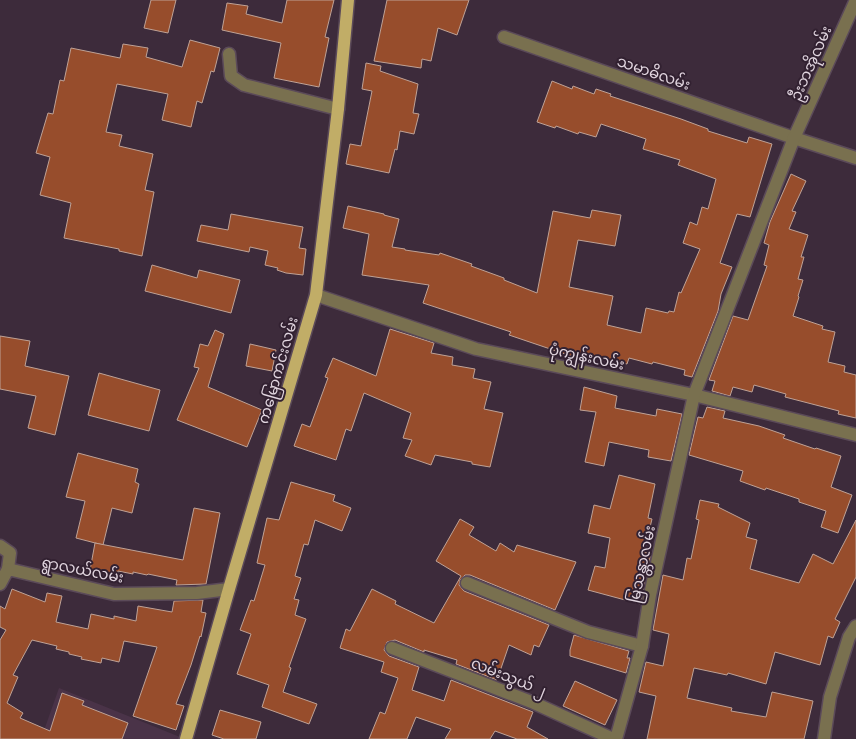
<svg xmlns="http://www.w3.org/2000/svg" width="856" height="739" font-family="'Exo 2','Noto Sans Myanmar',sans-serif">
<style>
.built{fill:#4a3348}
.building{fill:#974d2c;stroke:#bfa296}
.lines{fill:none;stroke-linecap:round;stroke-linejoin:round}
.minor-casing{stroke:#5b4a59;stroke-width:15}
.major-casing{stroke:#5b4a59;stroke-width:15}
.minor{stroke:#79704f;stroke-width:12}
.major{stroke:#c1ad67;stroke-width:12}
.labels{text-anchor:middle;dominant-baseline:central;stroke-width:4;stroke-linejoin:round;paint-order:stroke}
.street-label{font-size:15px;fill:#e1d5df;stroke:#322131}
</style>
<rect width="100%" height="100%" fill="#3d2b3b"/>
<polygon class="built" points="59,688 180,737 179,739 41,739"/>
<g class="building">
<polygon points="151,0 176,0 168,33 144,28"/>
<polygon points="287,0 334,0 325,37 329,38 319,87 274,78 281,43 222,30 227,3 248,6 246,14 282,23"/>
<polygon points="387,0 469,0 457,35 438,28 431,61 422,59 421,68 374,61"/>
<polygon points="190,40 220,48 214,72 211,71 202,103 197,101 191,127 162,120 168,94 117,84 106,132 122,135 119,146 153,154 145,190 154,192 142,256 119,251 119,249 64,238 71,203 40,195 50,157 36,153 48,113 53,114 60,80 64,81 71,48 120,58 123,44 148,48 146,57 182,67"/>
<polygon points="366,63 381,66 380,71 418,84 413,113 419,114 414,134 400,131 397,150 395,149 389,173 346,164 350,144 361,146 372,91 362,89"/>
<polygon points="552,81 572,89 573,86 594,94 596,89 611,94 610,96 681,119 708,129 708,131 747,143 749,137 772,144 750,217 737,214 720,263 732,267 721,294 718,311 692,377 684,375 685,370 653,362 652,364 629,358 627,364 590,355 589,360 571,356 509,335 511,332 423,303 429,285 362,275 369,234 343,228 348,206 384,214 384,215 399,219 392,247 405,249 405,250 439,255 440,253 472,264 471,266 504,278 504,280 537,293 553,211 590,218 592,210 621,215 615,246 578,240 569,287 613,296 607,325 641,333 646,308 668,313 669,311 674,312 679,292 681,293 700,249 683,243 690,222 697,225 702,207 708,209 716,179 678,165 680,160 643,149 646,139 601,124 596,137 579,132 578,134 556,126 555,128 537,122"/>
<polygon points="791,174 806,181 792,211 796,212 789,229 808,235 801,257 804,257 798,279 803,280 798,296 799,297 793,316 823,326 822,329 835,332 828,362 845,366 844,372 856,375 856,418 838,414 839,411 785,397 786,394 754,385 752,392 733,387 730,396 712,391 715,381 709,380 733,316 748,320 767,266 764,265 769,245 764,243 770,222"/>
<polygon points="231,214 303,227 299,248 306,249 303,275 286,273 277,270 278,268 265,265 268,251 250,247 249,252 197,241 201,225 228,230"/>
<polygon points="152,265 197,278 199,270 240,280 231,313 145,291"/>
<polygon points="390,329 434,343 431,353 453,357 452,365 475,369 473,378 491,382 484,409 503,413 490,467 472,464 472,462 435,455 431,465 405,456 412,440 403,438 411,413 364,393 351,431 346,429 336,460 294,446 302,424 310,427 328,378 325,377 333,358 376,376"/>
<polygon points="215,330 224,334 208,387 262,410 247,447 177,420 199,368 194,367 200,344 208,346"/>
<polygon points="0,336 30,341 25,366 69,376 55,435 28,428 36,396 0,389"/>
<polygon points="250,344 276,350 272,371 246,366"/>
<polygon points="99,373 160,390 149,431 88,415"/>
<polygon points="584,387 617,396 615,408 656,416 657,409 682,414 671,461 648,457 649,450 609,442 604,466 585,462 596,412 580,410"/>
<polygon points="707,407 725,411 723,418 759,426 785,435 783,438 815,449 816,448 841,456 831,487 852,495 838,533 821,527 826,511 799,502 799,499 766,488 765,490 740,481 743,471 689,455 698,417 703,418"/>
<polygon points="78,453 138,469 135,482 139,484 132,513 112,508 103,545 76,538 85,501 66,497"/>
<polygon points="619,475 655,484 648,518 652,519 644,552 651,553 640,604 588,590 595,566 605,568 610,538 588,533 594,505 610,509"/>
<polygon points="291,482 335,495 333,501 351,508 342,531 315,520 308,545 304,544 295,576 301,578 294,599 299,600 295,615 306,619 289,667 291,668 283,692 317,704 309,724 262,707 269,685 237,674 251,634 240,630 251,600 254,601 265,565 257,563 267,518 279,520"/>
<polygon points="700,500 719,504 718,507 750,523 746,537 757,540 750,569 799,583 813,554 833,564 856,520 856,577 835,619 840,622 833,638 828,636 820,665 775,652 766,684 728,673 727,675 694,668 687,698 732,708 731,711 766,717 772,692 813,701 804,739 647,739 656,696 639,692 646,662 663,666 669,634 653,630 663,575 683,580 687,558 691,559 699,520 696,519"/>
<polygon points="194,508 220,513 206,584 176,585 177,580 148,574 147,575 133,572 133,574 118,571 117,576 90,570 95,543 183,560"/>
<polygon points="460,519 474,527 469,535 496,551 500,543 514,552 517,545 576,562 555,610 470,575 465,575 460,580 459,585 464,591 549,625 539,647 534,645 531,655 509,645 497,680 456,664 457,660 424,650 424,652 395,640 387,642 384,650 389,656 419,667 412,690 444,701 451,680 533,712 527,727 548,739 517,739 495,731 490,739 445,739 451,729 416,717 407,739 369,739 380,712 385,714 398,678 381,672 384,662 340,648 346,629 350,631 372,589 396,601 395,604 434,623 461,576 436,561"/>
<polygon points="12,589 45,602 47,593 62,596 56,622 88,629 91,614 114,619 114,616 136,621 138,606 172,612 174,601 203,600 201,612 206,613 201,637 200,636 191,665 176,704 184,706 176,730 133,716 157,647 124,641 119,662 102,658 101,663 81,659 82,657 69,654 69,652 56,649 57,646 32,640 13,675 18,677 7,703 23,713 20,718 50,731 62,693 84,701 82,705 128,723 122,739 0,739 0,640 6,630 0,627 0,606 5,609"/>
<polygon points="574,635 629,651 627,658 630,658 626,673 570,656 570,650"/>
<polygon points="575,681 617,700 605,725 563,706"/>
<polygon points="220,710 261,722 256,739 224,739 212,735"/>
</g>
<g class="lines">
<g class="minor-casing">
<g id="minor">
<polyline points="504,37 794,138 856,158"/>
<polyline points="229,54 231,76 244,85 338,109"/>
<polyline points="316,295 476,349 694,395 856,435"/>
<polyline points="0,546 10,553 8,569"/>
<polyline points="467,583 588,632 642,646"/>
<polyline points="0,584 8,569 114,594 197,593 229,589"/>
<polyline points="392,648 534,703 613,739"/>
<polyline points="616,739 642,646 650,595 694,395 794,138 856,0"/>
<polyline points="824,739 830,697 849,637 856,626"/>
</g>
</g>
<g class="major-casing">
<polyline id="major" points="186,739 229,589 316,295 338,109 348,0"/>
</g>
<use href="#minor" class="minor"/>
<use href="#major" class="major"/>
</g>
<g class="labels">
<g class="street-label">
<text transform="translate(810 63) rotate(-66)">ဦးဘအိုလမ်း</text>
<text transform="translate(654 72) rotate(19)">သမာဓိလမ်း</text>
<text transform="translate(587 356) rotate(12)">ပုံကျွန်းလမ်း</text>
<text transform="translate(277 370) rotate(-74)">ကမြောကင်းလမ်း</text>
<text transform="translate(641 564) rotate(-78)">မြသန္တာလမ်း</text>
<text transform="translate(83 569) rotate(11)">ရွာလယ်လမ်း</text>
<text transform="translate(509 676) rotate(22)">လမ်းသွယ် ၂</text>
</g>
</g>
</svg>
